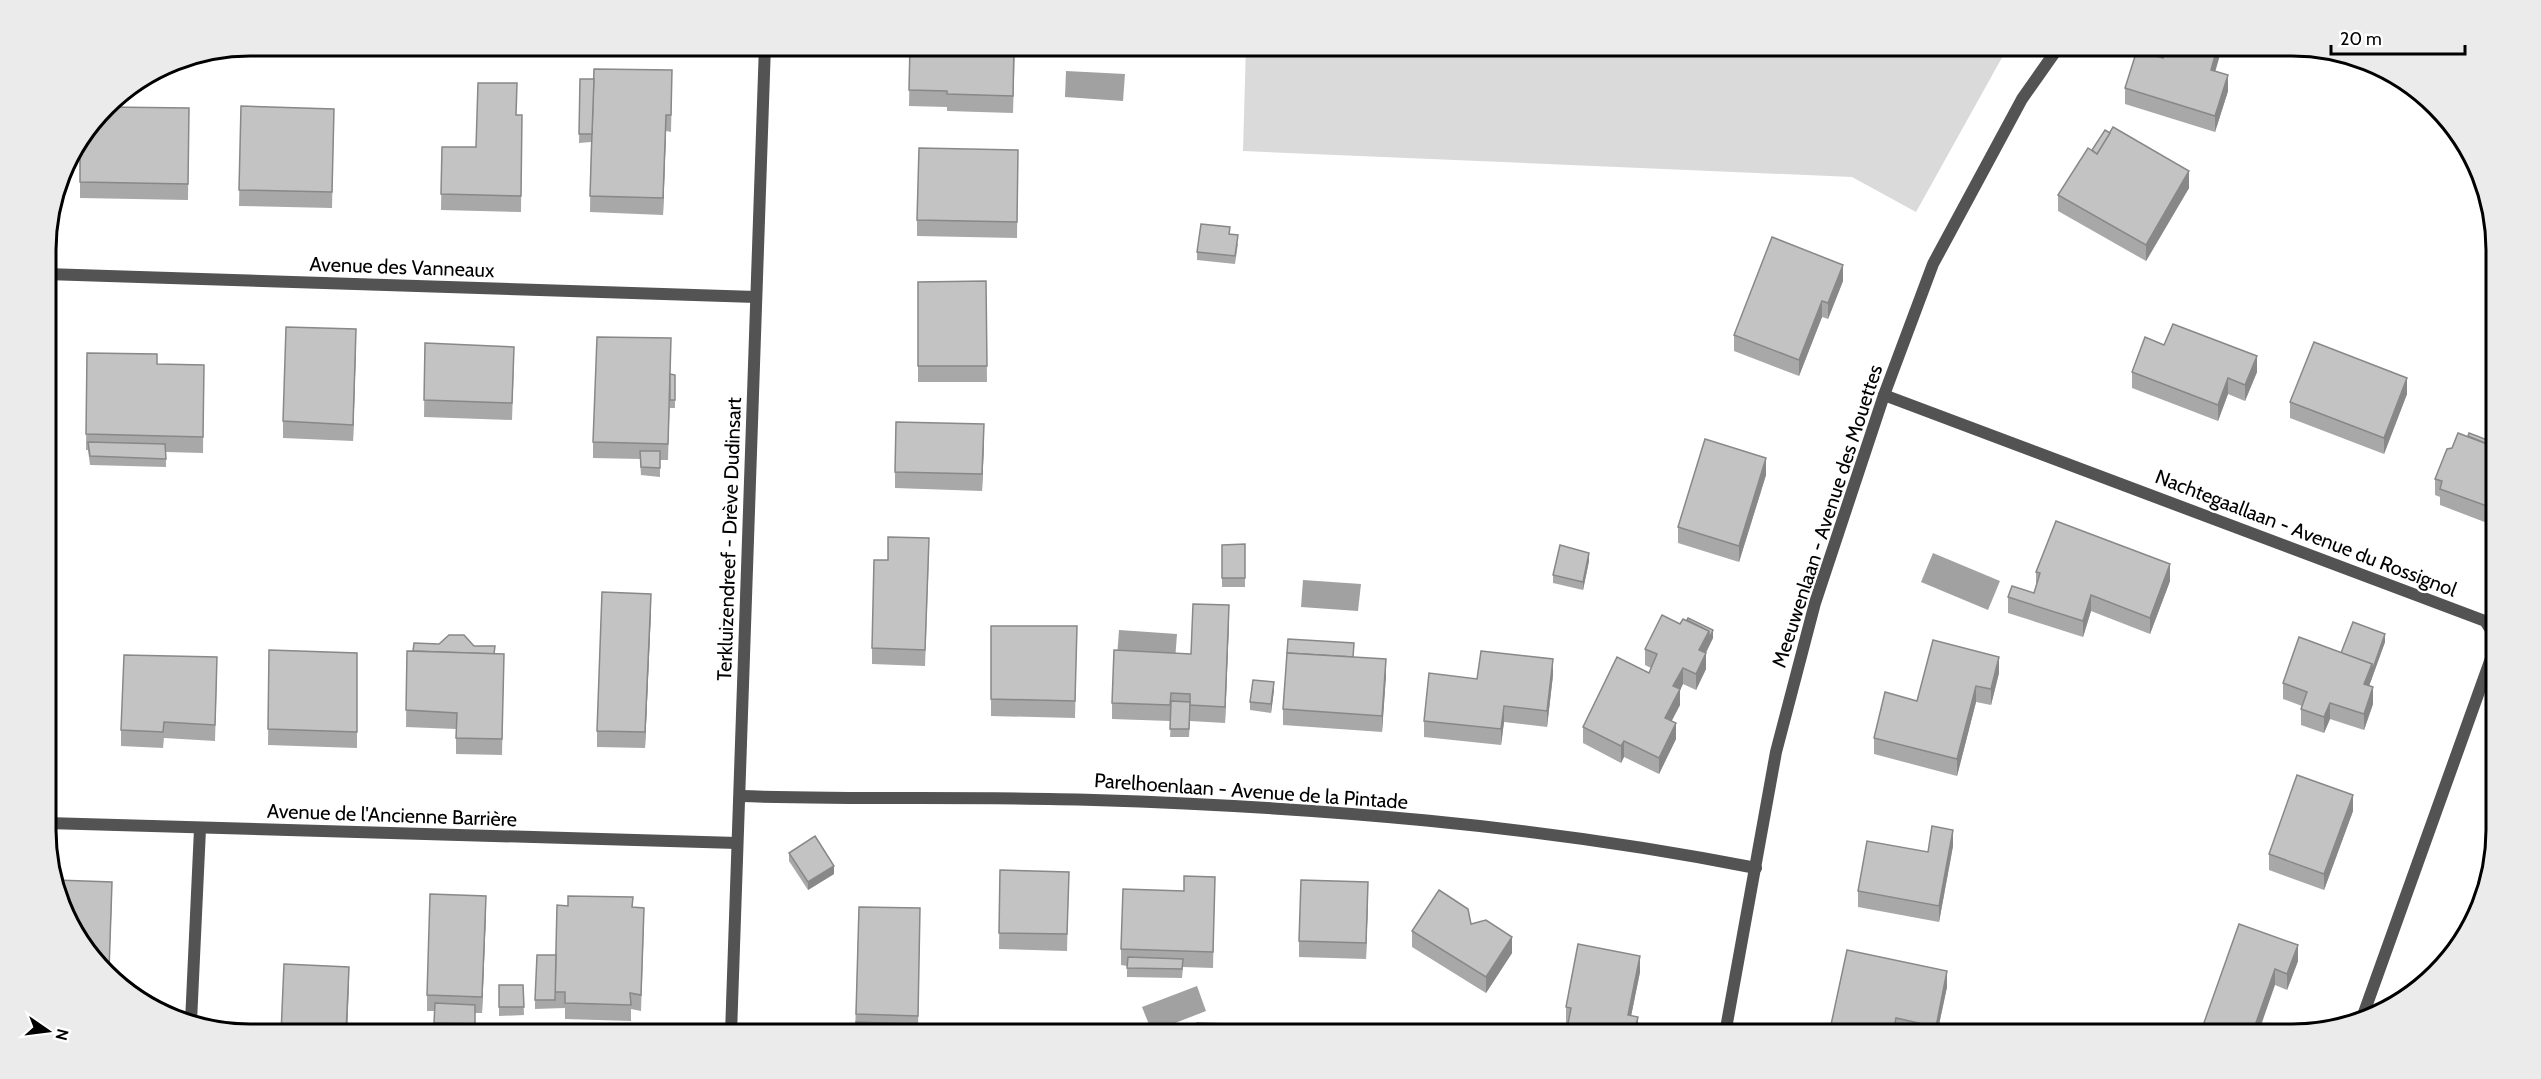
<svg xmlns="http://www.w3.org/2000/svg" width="2541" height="1079" font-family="Cabin,sans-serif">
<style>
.green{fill:#dadada}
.water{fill:#a1a1a1}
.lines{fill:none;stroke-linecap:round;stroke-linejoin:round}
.street{stroke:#535353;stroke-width:12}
.wall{fill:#a8a8a8}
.shaded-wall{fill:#888}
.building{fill:#c3c3c3;stroke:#888;stroke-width:1.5}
.labels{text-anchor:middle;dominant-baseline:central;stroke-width:4.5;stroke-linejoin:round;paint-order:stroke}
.street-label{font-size:20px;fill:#000;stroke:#fff}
.rim{fill:none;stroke:#000;stroke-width:3}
</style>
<rect width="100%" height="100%" fill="#fff"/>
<polygon class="green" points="1246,45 2009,45 1916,212 1852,177 1243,151"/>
<g class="water">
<polygon points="1066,71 1125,74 1123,101 1065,97"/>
<polygon points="1933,553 2000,581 1988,610 1921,582"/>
<polygon points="1303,580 1361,584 1358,611 1301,607"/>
<polygon points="1119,630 1177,634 1175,661 1117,657"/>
<polygon points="1197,986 1206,1011 1152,1032 1142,1007"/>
</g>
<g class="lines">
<g class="street">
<polyline points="46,274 756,297"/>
<polyline points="1884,395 2485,621 2493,633 2494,650 2361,1021"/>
<path d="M740,796C858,800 976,796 1094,800C1315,807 1539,825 1756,868"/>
<polyline points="47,823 737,843"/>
<polyline points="191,1022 200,829"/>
<polyline points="731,1034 765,45"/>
<polyline points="1725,1034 1776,752 1815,603 1884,395 1933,264 2022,99 2060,45"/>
</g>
</g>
<g class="wall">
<polygon points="910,45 1015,45 1013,113 947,111 947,107 909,106"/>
<polygon points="2163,58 2215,71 2228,91 2215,132 2125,104 2125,88"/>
<polygon points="580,79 672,86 671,132 666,131 663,215 590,212 591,142 579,143"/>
<polygon points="241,106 334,109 332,208 239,206"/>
<polygon points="189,108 188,200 80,198 80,140"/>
<polygon points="516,115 522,115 521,212 441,210 442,147 476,147"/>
<polygon points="1018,150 1017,238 917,236 917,220"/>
<polygon points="2092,150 2189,188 2146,261 2058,211 2058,195"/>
<polygon points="1230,234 1238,244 1235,264 1197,260 1197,252"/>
<polygon points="986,281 987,382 918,382 918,282"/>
<polygon points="1843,281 1828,319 1822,317 1799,376 1734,351 1734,335"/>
<polygon points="671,338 670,374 675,375 675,408 670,408 670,390 668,460 660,460 660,477 641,475 640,459 593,458 593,442"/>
<polygon points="425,343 514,363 512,420 424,417"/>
<polygon points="356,345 353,441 283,438 283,421"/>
<polygon points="2164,345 2257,372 2245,401 2228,394 2218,421 2132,388 2132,372"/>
<polygon points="87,353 157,364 204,365 203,453 166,452 166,467 90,465 88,450 86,450"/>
<polygon points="2407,394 2384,454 2290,418 2290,402"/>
<polygon points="2468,436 2495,443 2495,526 2440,505 2440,497 2435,495 2435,479 2452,448"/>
<polygon points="984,440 982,491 895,488 895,472"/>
<polygon points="1766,475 1739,562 1678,543 1678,527"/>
<polygon points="46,489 54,498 51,520 46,519"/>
<polygon points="1245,544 1245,587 1222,587 1222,545"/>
<polygon points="929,554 925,666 872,664 872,648 888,560"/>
<polygon points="1589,561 1583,590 1553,583 1553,575"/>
<polygon points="2036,572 2170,581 2150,634 2091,611 2083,637 2008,613 2008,597 2034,593 2036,586"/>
<polygon points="651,610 645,748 597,747 597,731"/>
<polygon points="1229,621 1225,723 1190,721 1190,719 1189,737 1170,737 1171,719 1170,721 1112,719 1112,703 1191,654"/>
<polygon points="1680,624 1713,638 1706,653 1706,669 1696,690 1683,684 1680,690 1680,705 1671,721 1676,739 1659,774 1624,757 1621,763 1583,743 1583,727 1649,673 1651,668 1645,665 1645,649"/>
<polygon points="991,626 1077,626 1075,718 991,716"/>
<polygon points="2385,642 2369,686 2373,704 2364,730 2330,719 2324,733 2301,725 2301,709 2302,706 2283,699 2283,683 2341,653"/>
<polygon points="474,646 495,654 504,654 502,755 456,754 456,729 406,727 407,651"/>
<polygon points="269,650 357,653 357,748 268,745"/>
<polygon points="1354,657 1386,675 1382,732 1283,725 1283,709"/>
<polygon points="46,673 54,674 53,749 47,748"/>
<polygon points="1999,673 1991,705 1976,702 1957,776 1874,754 1874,738 1917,701"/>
<polygon points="217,674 215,741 164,738 163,748 121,746 121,730"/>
<polygon points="1553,675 1547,727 1504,722 1501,745 1424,737 1424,721 1477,679"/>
<polygon points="1274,690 1271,713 1250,710 1250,702"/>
<polygon points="2353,811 2324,890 2269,870 2269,854"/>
<polygon points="1953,846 1939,922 1858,907 1858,891 1928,852"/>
<polygon points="789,853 834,874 808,890 789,861"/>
<polygon points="1000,870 1069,872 1067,951 999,949"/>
<polygon points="1215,877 1213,968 1183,967 1182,978 1127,977 1127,966 1121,965 1121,949 1184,891"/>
<polygon points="568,896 633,908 644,924 641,1011 631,1009 631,1021 565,1019 565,1008 535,1009 535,1000 556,955 568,906"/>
<polygon points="1368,898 1366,959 1299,957 1299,941"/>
<polygon points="859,907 920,908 918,1032 855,1034"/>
<polygon points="486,912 482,1013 475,1013 475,1032 434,1031 434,1011 427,1011 427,995"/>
<polygon points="2239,924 2298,961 2287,990 2275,985"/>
<polygon points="1412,931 1512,953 1486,993 1412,947"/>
<polygon points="1640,972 1631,1016 1638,1017 1638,1034 1566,1034 1568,1024 1566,1023 1566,1007"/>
<polygon points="499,985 523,985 524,1015 499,1016"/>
<polygon points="1947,987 1937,1034 1829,1034"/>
</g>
<g class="shaded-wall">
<polygon points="2218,45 2223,45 2211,86 2211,70"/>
<polygon points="2228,75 2228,91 2215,132 2215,116"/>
<polygon points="666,115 666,131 663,215 663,198"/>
<polygon points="2189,171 2189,188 2146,261 2146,245"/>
<polygon points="1843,265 1843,281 1828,319 1828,303"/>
<polygon points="1822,301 1822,317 1799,376 1799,360"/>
<polygon points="356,329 356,345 353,441 353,425"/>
<polygon points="2257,356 2257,372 2245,401 2245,385"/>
<polygon points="2228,378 2228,394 2218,421 2218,405"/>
<polygon points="2407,378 2407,394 2384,454 2384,438"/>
<polygon points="984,424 984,440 982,491 982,474"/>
<polygon points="1766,458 1766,475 1739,562 1739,546"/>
<polygon points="1589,553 1589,561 1583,590 1583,582"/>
<polygon points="2170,564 2170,581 2150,634 2150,618"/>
<polygon points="651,594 651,610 645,748 645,732"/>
<polygon points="2091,595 2091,611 2083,637 2083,621"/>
<polygon points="1229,605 1229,621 1225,723 1225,707"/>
<polygon points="1713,630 1713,638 1699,666 1699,650 1709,631"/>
<polygon points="2385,634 2385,642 2364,700 2364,684 2372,664"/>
<polygon points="1706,653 1706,669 1696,690 1696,674"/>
<polygon points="1999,657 1999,673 1991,705 1991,689"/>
<polygon points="1386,659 1386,675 1382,732 1382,716"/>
<polygon points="1553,659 1553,675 1547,727 1547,711"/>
<polygon points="1683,668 1683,684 1680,690 1680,705 1665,734 1665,718 1673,686"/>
<polygon points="1274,682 1274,690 1271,713 1271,704"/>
<polygon points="1976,686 1976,702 1957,776 1957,759"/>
<polygon points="2373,687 2373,704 2364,730 2364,714"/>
<polygon points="2330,703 2330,719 2324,733 2324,717"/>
<polygon points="1504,706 1504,722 1501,745 1501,729"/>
<polygon points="1676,723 1676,739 1659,774 1659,758"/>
<polygon points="1624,741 1624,757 1621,763 1621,746"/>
<polygon points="2353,795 2353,811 2324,890 2324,874"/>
<polygon points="1953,830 1953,846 1939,922 1939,906"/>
<polygon points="834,866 834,874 808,890 808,882"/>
<polygon points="112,882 112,898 109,971"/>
<polygon points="1368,882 1368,898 1366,959 1366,943"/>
<polygon points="486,896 486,912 482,1013 482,997"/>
<polygon points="1512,937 1512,953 1486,993 1486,977"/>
<polygon points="2298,945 2298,961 2287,990 2287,974"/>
<polygon points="1640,956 1640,972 1628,1031 1628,1015"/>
<polygon points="349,967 349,984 347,1034 346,1034"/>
<polygon points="2275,969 2275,985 2258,1034 2252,1034"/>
<polygon points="1947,971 1947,987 1937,1034 1936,1034 1936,1027"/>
<polygon points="1638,1017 1638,1033 1634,1034"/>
<polygon points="1896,1018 1896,1034 1893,1034"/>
</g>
<g class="building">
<polygon points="910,45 1014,45 1013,96 947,94 947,91 909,90"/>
<polygon points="2167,45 2218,45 2211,70 2228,75 2215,116 2125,88 2137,50 2163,58"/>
<polygon points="594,69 672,70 671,115 666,115 663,198 590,196"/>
<polygon points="580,79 594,79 592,134 579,134"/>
<polygon points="478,83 517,83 516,115 522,115 521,196 441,194 442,147 476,147"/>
<polygon points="241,106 334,109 332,192 239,190"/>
<polygon points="106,107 189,108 188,184 80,182 80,140"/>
<polygon points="2113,127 2189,171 2146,245 2058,195 2088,148 2097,154"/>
<polygon points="2105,130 2110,133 2097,154 2092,150"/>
<polygon points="919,148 1018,150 1017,222 917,220"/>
<polygon points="1201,224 1230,227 1229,234 1238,235 1235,256 1197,252"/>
<polygon points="1772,237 1843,265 1828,303 1822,301 1799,360 1734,335"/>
<polygon points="986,281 987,366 918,366 918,282"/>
<polygon points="2173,324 2257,356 2245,385 2228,378 2218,405 2132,372 2145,337 2164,345"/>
<polygon points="286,327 356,329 353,425 283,421"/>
<polygon points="597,337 671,338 668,444 593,442"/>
<polygon points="2314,342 2407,378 2384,438 2290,402"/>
<polygon points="425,343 514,347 512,403 424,400"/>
<polygon points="87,353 157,354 157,364 204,365 203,437 86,434"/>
<polygon points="670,374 675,375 675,400 670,400"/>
<polygon points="896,422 984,424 982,474 895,472"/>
<polygon points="2458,433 2495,447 2495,509 2440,489 2442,481 2435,479 2447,449 2452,448"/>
<polygon points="2469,433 2495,443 2495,447 2468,436"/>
<polygon points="1705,439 1766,458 1739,546 1678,527"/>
<polygon points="88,442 165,444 166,459 90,456"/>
<polygon points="640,451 660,451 660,468 641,467"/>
<polygon points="46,489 54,490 51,511 46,511"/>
<polygon points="2056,521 2170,564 2150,618 2091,595 2083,621 2008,597 2012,586 2034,593 2040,573 2036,572"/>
<polygon points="888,537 929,538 925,650 872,648 874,560 888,560"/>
<polygon points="1245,544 1245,578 1222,578 1222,545"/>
<polygon points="1560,545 1589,553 1583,582 1553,575"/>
<polygon points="602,592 651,594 645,732 597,731"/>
<polygon points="1193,604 1229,605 1225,707 1190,705 1190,694 1171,693 1170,705 1112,703 1114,650 1191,654"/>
<polygon points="1662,615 1680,624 1683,619 1709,631 1699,650 1706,653 1696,674 1683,668 1673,686 1680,689 1665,718 1676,723 1659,758 1624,741 1621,746 1583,727 1617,657 1649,673 1657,654 1645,649"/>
<polygon points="1688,618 1713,630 1709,639 1709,631 1687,620"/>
<polygon points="2353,622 2385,634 2372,671 2372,664 2341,653"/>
<polygon points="991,626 1077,626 1075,701 991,699"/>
<polygon points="449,635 464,635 474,646 495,646 494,654 413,651 414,643 439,644"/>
<polygon points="2299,637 2372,664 2364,684 2373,687 2364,714 2330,703 2324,717 2301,709 2307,692 2283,683"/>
<polygon points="1288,639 1354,643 1353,657 1287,653"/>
<polygon points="1933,640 1999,657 1991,689 1976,686 1957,759 1874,738 1885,692 1917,701"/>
<polygon points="269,650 357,653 357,732 268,729"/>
<polygon points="407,651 504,654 502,739 456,738 457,713 406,710"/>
<polygon points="1481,651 1553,659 1547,711 1504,706 1501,729 1424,721 1429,673 1477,679"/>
<polygon points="1287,653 1386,659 1382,716 1283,709"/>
<polygon points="124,655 217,657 215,725 164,722 163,732 121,730"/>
<polygon points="46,673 54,674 53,732 47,732"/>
<polygon points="1253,680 1274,682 1271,704 1250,702"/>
<polygon points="1171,701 1190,702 1189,729 1170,729"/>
<polygon points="2297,775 2353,795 2324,874 2269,854"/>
<polygon points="1932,826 1953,830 1939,906 1858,891 1867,841 1928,852"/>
<polygon points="815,836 834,866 808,882 789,853"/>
<polygon points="1000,870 1069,872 1067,934 999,933"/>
<polygon points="1184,876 1215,877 1213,952 1121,949 1123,889 1184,891"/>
<polygon points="56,880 112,882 109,971 87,954"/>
<polygon points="1301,880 1368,882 1366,943 1299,941"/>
<polygon points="1439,890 1468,909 1471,924 1486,920 1512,937 1486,977 1412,931"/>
<polygon points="430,894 486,896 482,997 427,995"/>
<polygon points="568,896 633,897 632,907 644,908 641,995 630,993 631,1005 565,1003 565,992 555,992 557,905 568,906"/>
<polygon points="859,907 920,908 918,1016 856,1014"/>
<polygon points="2239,924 2298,945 2287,974 2275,969 2252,1034 2200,1034"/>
<polygon points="1578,944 1640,956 1628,1015 1638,1017 1634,1034 1566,1034 1571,1008 1566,1007"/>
<polygon points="1847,950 1947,971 1936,1027 1896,1018 1893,1034 1829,1034"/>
<polygon points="537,955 556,955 555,1000 535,1000"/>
<polygon points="1128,957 1183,959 1182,969 1127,968"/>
<polygon points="284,964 349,967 346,1034 281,1034"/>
<polygon points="499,985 523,985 524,1007 499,1007"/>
<polygon points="435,1003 475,1005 475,1024 434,1023"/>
<polygon points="856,1022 908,1024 908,1034 855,1034"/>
<polygon points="1197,1023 1227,1024 1227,1034 1196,1034"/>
</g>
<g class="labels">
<g class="street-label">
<text transform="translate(402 267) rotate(2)">Avenue des Vanneaux</text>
<text transform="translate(1827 516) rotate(-72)">Meeuwenlaan - Avenue des Mouettes</text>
<text transform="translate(2306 533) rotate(21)">Nachtegaallaan - Avenue du Rossignol</text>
<text transform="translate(729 539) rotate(-88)">Terkluizendreef - Drève Dudinsart</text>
<text transform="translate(1251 791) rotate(4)">Parelhoenlaan - Avenue de la Pintade</text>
<text transform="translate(392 815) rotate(2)">Avenue de l'Ancienne Barrière</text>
</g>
</g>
<path d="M0 0H2541V1079H0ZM250 56H2292A194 194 0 0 1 2486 250V830A194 194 0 0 1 2292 1024H250A194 194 0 0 1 56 830V250A194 194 0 0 1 250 56Z" fill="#ebebeb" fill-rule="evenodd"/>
<path class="rim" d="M250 56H2292A194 194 0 0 1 2486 250V830A194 194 0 0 1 2292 1024H250A194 194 0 0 1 56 830V250A194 194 0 0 1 250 56Z"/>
<g transform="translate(48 1031) rotate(104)" stroke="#ffffff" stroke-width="4.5" paint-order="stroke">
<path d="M0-4.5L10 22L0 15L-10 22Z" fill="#000000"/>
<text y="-9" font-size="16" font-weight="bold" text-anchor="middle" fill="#000000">N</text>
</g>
<path d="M2331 45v9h134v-9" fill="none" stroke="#000000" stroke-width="3"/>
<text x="2340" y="45" font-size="18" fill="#000000" stroke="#ffffff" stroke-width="4.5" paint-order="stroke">20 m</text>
</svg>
